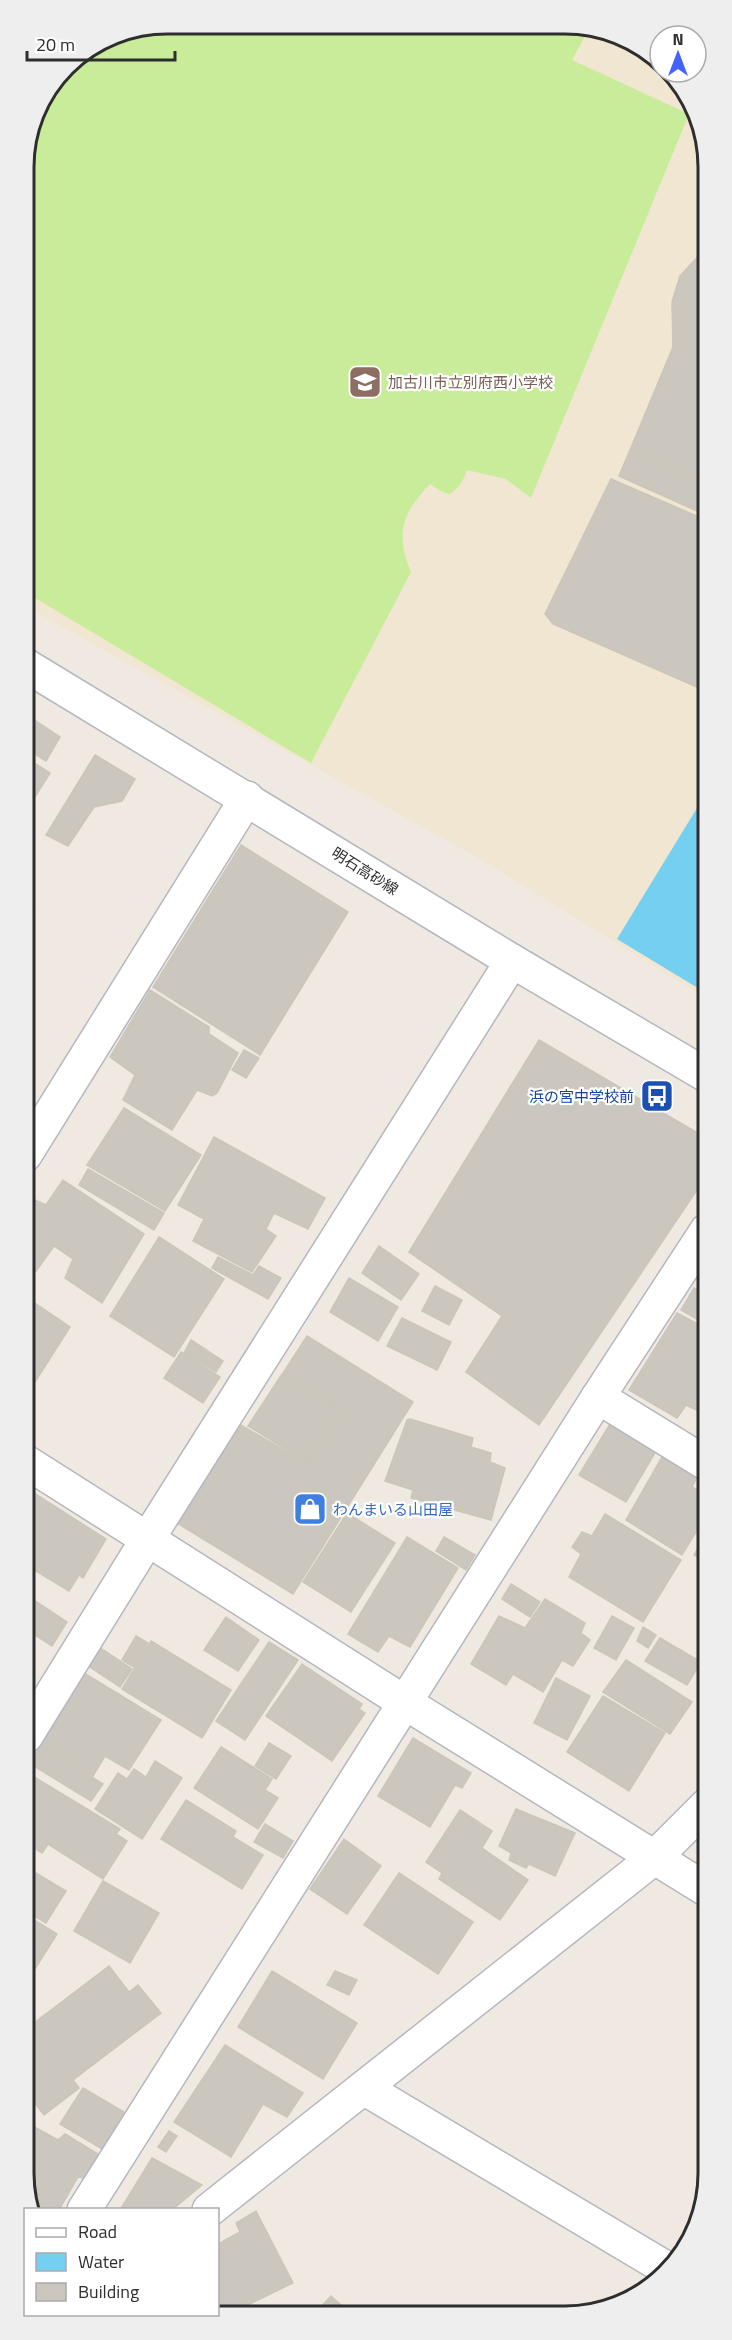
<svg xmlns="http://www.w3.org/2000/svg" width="732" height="2340" font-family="'Titillium Web','Noto Sans JP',sans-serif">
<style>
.education{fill:#f0e6d1}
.pitch{fill:#c9ec9a}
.water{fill:#75cff0}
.building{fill:#cbc7bf;stroke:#cbc5ba;stroke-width:1.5}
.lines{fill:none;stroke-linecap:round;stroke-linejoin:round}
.street-casing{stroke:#b4b7c1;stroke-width:36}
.secondary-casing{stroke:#b4b7c1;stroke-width:36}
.street{stroke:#fff;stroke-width:33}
.secondary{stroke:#fff;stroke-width:33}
.labels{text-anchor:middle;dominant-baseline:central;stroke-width:4.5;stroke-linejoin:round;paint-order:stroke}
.education-label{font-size:15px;fill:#785e54;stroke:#fff;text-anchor:start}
.street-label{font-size:15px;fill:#2e2e2e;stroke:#fff}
.transit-label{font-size:15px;fill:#164399;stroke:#fff;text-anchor:end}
.shop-label{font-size:15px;fill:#366cbe;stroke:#fff;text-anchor:start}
.rim{fill:none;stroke:#2e2e2e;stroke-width:3}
</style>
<rect width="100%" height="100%" fill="#efe9e1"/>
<polygon class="education" points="167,24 593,27 660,63 660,72 669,72 705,140 706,998 475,856 25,606 24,158 35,112 66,66 113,35"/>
<path class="pitch" d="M167,24L590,27L572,60L689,114L531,498L506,479L467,470C463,481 460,487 450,494L442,492L430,484C402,513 395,534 411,572L311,763L25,592L24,158L35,112L66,66L113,35Z"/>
<polygon class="water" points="705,795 706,796 706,993 617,939"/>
<g class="building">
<polygon points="705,249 706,484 630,450 673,347 672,302 680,276"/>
<polygon points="630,450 706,484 706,515 619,476"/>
<polygon points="611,479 706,520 706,691 553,624 545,614"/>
<polygon points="25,714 60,737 46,761 25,748"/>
<polygon points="95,755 135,779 122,801 94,807 68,846 46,835"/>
<polygon points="25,757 50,773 25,813"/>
<polygon points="241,845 348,912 260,1055 153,987"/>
<polygon points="25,904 35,910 25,924"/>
<polygon points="150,990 209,1027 209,1034 238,1053 217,1093 212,1096 197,1090 172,1130 123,1100 135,1075 110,1057"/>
<polygon points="539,1040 706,1138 707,1175 539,1425 466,1372 502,1316 409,1252"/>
<polygon points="244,1050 259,1058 246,1078 232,1070"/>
<polygon points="124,1108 201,1155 165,1211 87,1165"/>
<polygon points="214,1137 325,1198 308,1229 274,1213 266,1229 276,1236 252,1272 193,1241 204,1219 178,1205"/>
<polygon points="88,1169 164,1213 154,1230 79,1185"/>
<polygon points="63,1180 144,1234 102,1303 65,1278 73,1259 54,1246 36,1271 26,1264 26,1217 35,1200 46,1205"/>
<polygon points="159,1237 224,1279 174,1357 110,1316"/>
<polygon points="379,1246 419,1274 401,1300 362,1273"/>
<polygon points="218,1257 253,1275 259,1266 281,1278 268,1299 212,1268"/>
<polygon points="349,1278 398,1307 378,1341 330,1312"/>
<polygon points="435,1286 462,1300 449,1325 422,1311"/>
<polygon points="694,1288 707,1296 707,1325 681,1310"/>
<polygon points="26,1297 70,1327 33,1385 26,1379"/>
<polygon points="677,1313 707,1329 707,1415 686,1405 677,1418 629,1390"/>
<polygon points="402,1318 451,1342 437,1370 387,1346"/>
<polygon points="307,1336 413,1402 293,1594 177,1523 239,1424 308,1464 341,1410 283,1373"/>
<polygon points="191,1340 223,1361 216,1372 184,1353"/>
<polygon points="181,1352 220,1377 203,1403 164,1378"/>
<polygon points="282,1374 340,1410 308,1463 248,1426"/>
<polygon points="410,1419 473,1438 471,1447 491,1453 490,1462 505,1468 491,1520 411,1498 413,1490 385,1481 407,1420"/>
<polygon points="610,1424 656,1451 626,1502 579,1475"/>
<polygon points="662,1457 697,1477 692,1487 707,1496 707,1514 682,1555 626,1520"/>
<polygon points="26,1488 106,1539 83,1578 79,1575 69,1591 26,1565"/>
<polygon points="347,1513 395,1543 351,1612 303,1582"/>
<polygon points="605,1514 681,1560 643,1622 569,1577 581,1554 572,1547 582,1532 592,1536"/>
<polygon points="707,1533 707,1562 694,1555"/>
<polygon points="407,1537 458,1568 410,1647 389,1636 378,1652 348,1634"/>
<polygon points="444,1537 475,1555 466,1570 436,1551"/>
<polygon points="511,1584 540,1602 530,1617 502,1599"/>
<polygon points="26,1595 67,1622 52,1646 26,1629"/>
<polygon points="545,1599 585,1623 581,1633 590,1640 573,1666 562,1660 543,1692 513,1674 506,1685 471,1664 499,1616 525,1628"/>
<polygon points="612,1616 634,1628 616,1660 594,1648"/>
<polygon points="226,1617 259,1640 238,1671 204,1650"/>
<polygon points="643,1627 656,1635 648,1648 637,1641"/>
<polygon points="136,1636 148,1643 134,1667 122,1660"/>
<polygon points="660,1638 701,1662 687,1685 645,1661"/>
<polygon points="151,1641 231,1690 202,1738 122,1689"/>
<polygon points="269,1642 298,1660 245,1740 216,1721"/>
<polygon points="99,1647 132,1669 120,1687 87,1665"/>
<polygon points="626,1660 692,1702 670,1734 603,1692"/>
<polygon points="302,1664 362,1704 359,1709 365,1713 332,1761 266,1716"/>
<polygon points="84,1673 161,1720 129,1770 105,1756 93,1776 41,1745"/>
<polygon points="556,1678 590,1696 567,1740 534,1723"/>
<polygon points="603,1696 665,1733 629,1791 567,1752"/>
<polygon points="413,1738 471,1773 462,1788 455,1785 430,1827 378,1796"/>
<polygon points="269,1743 291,1756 276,1779 255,1766"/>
<polygon points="41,1745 103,1784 91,1801 29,1763"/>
<polygon points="221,1747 272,1779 265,1790 278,1798 258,1829 194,1788"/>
<polygon points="155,1761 182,1778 142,1839 95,1809 118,1773 127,1779 134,1769 146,1777"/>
<polygon points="26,1772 120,1829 116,1834 127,1841 103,1879 48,1844 42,1853 26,1843"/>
<polygon points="186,1800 236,1831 233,1837 263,1855 242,1889 161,1839"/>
<polygon points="516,1809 575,1833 555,1876 529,1864 526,1868 509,1860 511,1853 499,1846"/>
<polygon points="460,1810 492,1831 482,1848 528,1880 500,1920 439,1879 442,1873 426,1862"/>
<polygon points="265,1824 293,1841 283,1858 254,1842"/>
<polygon points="344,1839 381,1866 347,1914 310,1889"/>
<polygon points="26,1867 66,1891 46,1923 26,1911"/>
<polygon points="399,1873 473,1922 438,1974 364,1925"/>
<polygon points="103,1881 159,1913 130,1963 74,1931"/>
<polygon points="26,1915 57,1934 28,1980 26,1979"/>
<polygon points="109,1966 129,1992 138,1985 161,2013 73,2080 79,2088 44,2115 27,2093 26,2029"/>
<polygon points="272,1971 357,2023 323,2079 238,2027"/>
<polygon points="335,1971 357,1980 349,1995 327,1985"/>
<polygon points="225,2045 303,2093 287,2117 263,2104 231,2157 174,2122"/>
<polygon points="83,2088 124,2112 102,2149 60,2124"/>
<polygon points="27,2123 58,2140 65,2134 98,2154 84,2178 78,2177 59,2210 31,2210 27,2200"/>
<polygon points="169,2131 177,2136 166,2152 158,2147"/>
<polygon points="152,2158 202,2185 172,2210 120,2210"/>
<polygon points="256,2211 293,2283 231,2313 218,2313 218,2244 240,2232 236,2223"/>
<polygon points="331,2296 350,2313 315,2313"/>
</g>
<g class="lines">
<g class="street-casing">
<g id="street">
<polyline points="25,1155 247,798"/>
<polyline points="598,1397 707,1464"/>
<polyline points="26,1462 404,1702 707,1890"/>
<polyline points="26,1736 147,1540 512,961"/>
<polyline points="364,2088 669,2270"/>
<polyline points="84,2210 598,1397 707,1230"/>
<polyline points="209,2210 654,1858 707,1805"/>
</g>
</g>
<g class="secondary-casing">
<polyline id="secondary" points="25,665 512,961 706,1075"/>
</g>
<use href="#street" class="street"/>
<use href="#secondary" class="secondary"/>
</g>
<defs>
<g id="school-square" transform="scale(1.725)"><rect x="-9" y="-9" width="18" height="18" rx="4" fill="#8d6e63" stroke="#fff"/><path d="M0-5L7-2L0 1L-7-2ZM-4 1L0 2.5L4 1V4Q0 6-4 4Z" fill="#fff"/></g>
<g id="bus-square" transform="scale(1.725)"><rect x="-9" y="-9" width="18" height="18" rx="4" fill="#1a4fb4" stroke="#fff"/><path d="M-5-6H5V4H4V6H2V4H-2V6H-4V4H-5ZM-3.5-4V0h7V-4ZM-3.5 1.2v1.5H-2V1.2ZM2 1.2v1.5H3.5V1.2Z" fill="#fff"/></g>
<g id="shop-square" transform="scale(1.725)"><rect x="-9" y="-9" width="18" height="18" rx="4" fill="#3f7fe0" stroke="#fff"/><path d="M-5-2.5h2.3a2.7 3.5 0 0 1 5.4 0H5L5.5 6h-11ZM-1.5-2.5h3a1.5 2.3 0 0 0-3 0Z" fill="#fff"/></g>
</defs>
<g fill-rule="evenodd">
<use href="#school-square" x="365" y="382"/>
<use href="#bus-square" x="657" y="1096"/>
<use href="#shop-square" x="310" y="1509"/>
</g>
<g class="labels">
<g class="education-label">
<text x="388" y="382">加古川市立別府西小学校</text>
</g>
<g class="street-label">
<text transform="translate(365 871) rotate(32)">明石高砂線</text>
</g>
<g class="transit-label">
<text x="634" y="1096">浜の宮中学校前</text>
</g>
<g class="shop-label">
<text x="333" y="1509">わんまいる山田屋</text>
</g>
</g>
<path d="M0 0H732V2340H0ZM167 34H565A133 133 0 0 1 698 167V2173A133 133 0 0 1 565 2306H167A133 133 0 0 1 34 2173V167A133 133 0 0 1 167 34Z" fill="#eee" fill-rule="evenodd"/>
<path class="rim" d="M167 34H565A133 133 0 0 1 698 167V2173A133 133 0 0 1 565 2306H167A133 133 0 0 1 34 2173V167A133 133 0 0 1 167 34Z"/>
<rect x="24" y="2208" width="195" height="108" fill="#ffffff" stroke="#ababab" stroke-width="1.5"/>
<rect x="36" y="2228" width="30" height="9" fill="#ffffff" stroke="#ababab" stroke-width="1.5"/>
<text x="78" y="2238" font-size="18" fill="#2e2e2e">Road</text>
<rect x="36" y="2253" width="30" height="18" fill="#75cff0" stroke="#ababab" stroke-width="1.5"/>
<text x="78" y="2268" font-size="18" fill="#2e2e2e">Water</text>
<rect x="36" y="2283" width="30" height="18" fill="#cbc7bf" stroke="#ababab" stroke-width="1.5"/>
<text x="78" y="2298" font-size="18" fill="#2e2e2e">Building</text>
<g transform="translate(678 54)"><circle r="28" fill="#ffffff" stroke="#ababab" stroke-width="1.5"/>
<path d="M0-4.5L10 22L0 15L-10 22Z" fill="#4264fb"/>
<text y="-9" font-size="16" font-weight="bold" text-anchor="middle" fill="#2e2e2e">N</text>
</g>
<path d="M27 51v9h148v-9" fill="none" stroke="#2e2e2e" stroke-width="3"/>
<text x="36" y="51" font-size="18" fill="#2e2e2e" stroke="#ffffff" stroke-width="4.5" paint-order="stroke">20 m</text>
</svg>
